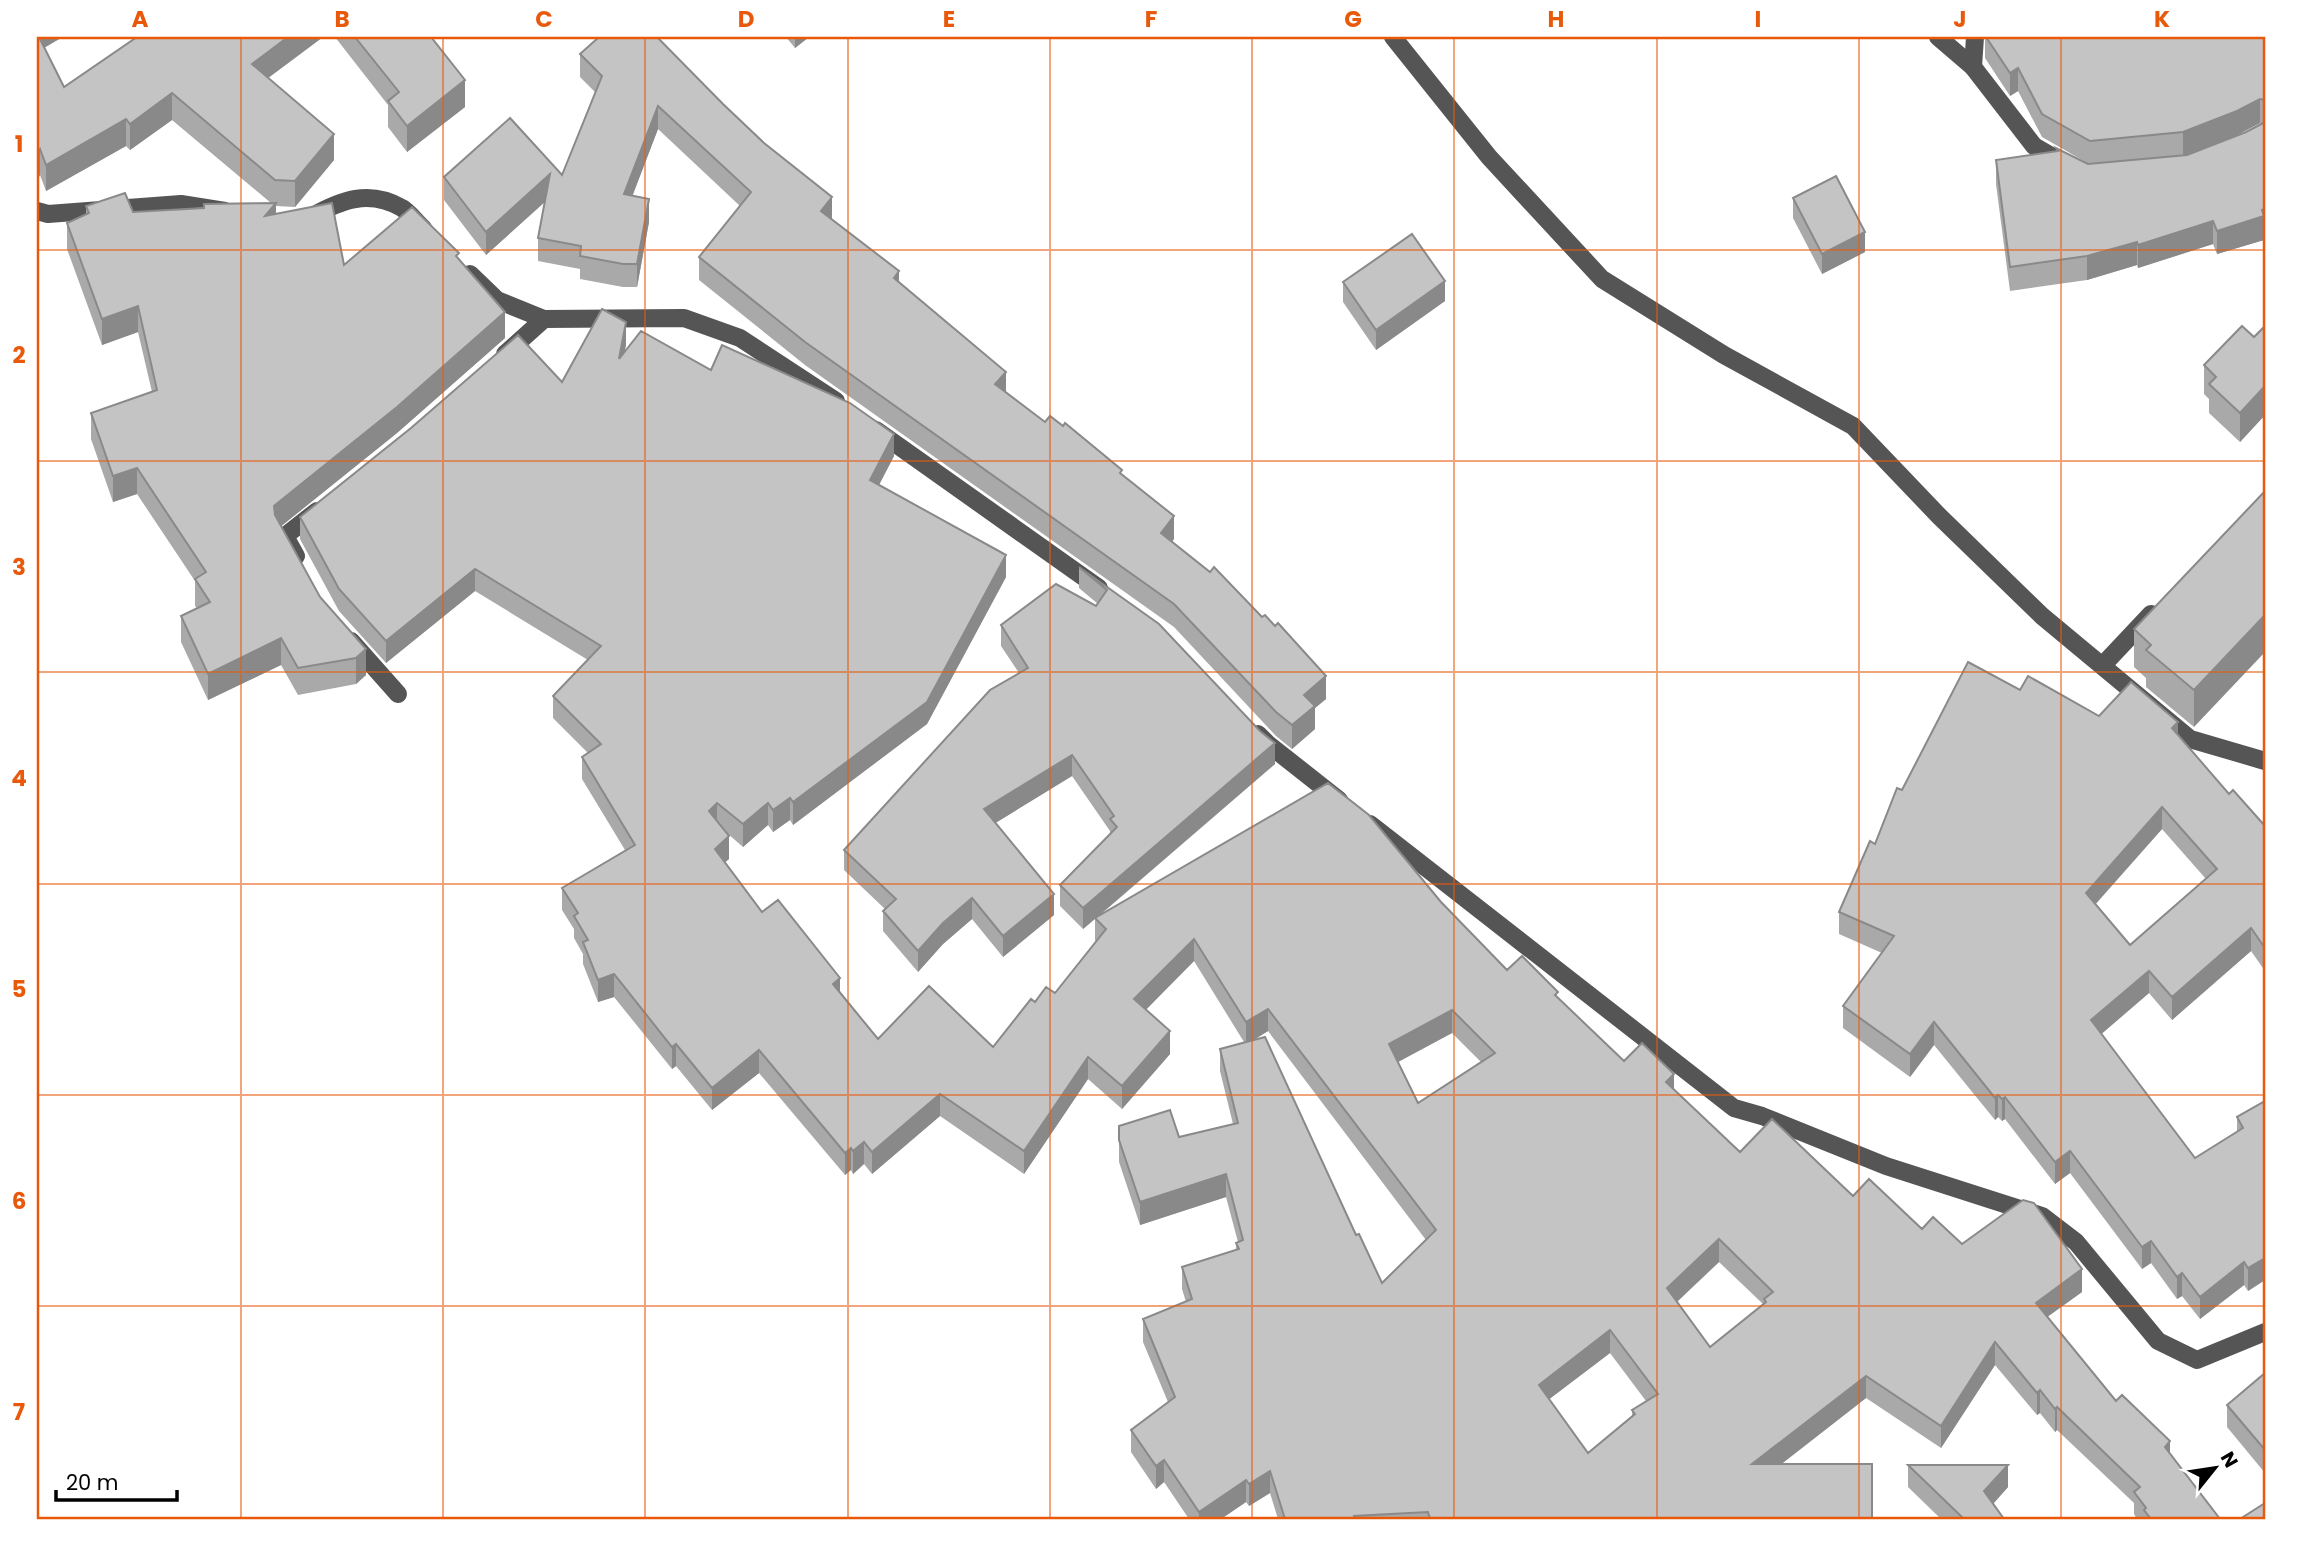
<svg xmlns="http://www.w3.org/2000/svg" width="2302" height="1556" font-family="Poppins,sans-serif">
<style>
.lines{fill:none;stroke-linecap:round;stroke-linejoin:round}
.minor{stroke:#555;stroke-width:18}
.wall{fill:#a9a9a9;fill-rule:evenodd}
.shaded-wall{fill:#898989}
.building{fill:#c4c4c4;stroke:#898989;stroke-width:2;fill-rule:evenodd}
.grid{fill:none;stroke:#e8590c;stroke-width:2;stroke-opacity:0.55}
.neatline{fill:none;stroke:#e8590c;stroke-width:2.5}
.grid-label{font-size:23px;text-anchor:middle;font-weight:bold;fill:#e8590c}
</style>
<rect width="100%" height="100%" fill="#fff"/>
<g class="lines">
<g class="minor">
<polyline points="1393,37 1489,157 1602,279 1724,355 1853,426 1939,516 2042,616 2190,739 2265,761"/>
<polyline points="1938,37 1973,67 2034,146 2065,164"/>
<polyline points="1973,67 1975,37"/>
<polyline points="37,211 48,214 181,204 225,211"/>
<path d="M311,217C341,200 369,189 402,208C410,213 416,222 423,228"/>
<polyline points="470,274 497,300 544,319 684,318 740,338 836,401"/>
<polyline points="505,354 544,319"/>
<polyline points="876,430 1099,588"/>
<polyline points="296,556 285,536 317,511"/>
<polyline points="351,641 398,694"/>
<polyline points="2103,665 2151,614"/>
<polyline points="1258,734 1268,744 1339,800"/>
<polyline points="1370,824 1734,1108 1762,1116 1886,1166 2042,1216 2076,1242 2158,1341 2197,1360 2265,1332"/>
</g>
</g>
<g class="wall">
<polygon points="37,37 63,37 44,48 64,87 137,37 323,37 268,78 334,160 295,207 276,206 276,214 344,265 459,259 505,338 397,433 281,526 320,597 366,675 356,684 298,695 281,665 208,700 181,642 181,616 197,608 195,606 195,581 137,494 113,502 91,439 91,413 152,392 138,332 102,345 67,249 67,223 86,215 86,206 133,212 271,203 172,120 130,150 126,146 46,191 40,175 37,180"/>
<polygon points="335,37 431,37 465,107 407,152 388,127 388,105"/>
<polygon points="786,37 809,37 795,48"/>
<path d="M1985,37H2265V232L2264,233V240L2217,254L2213,244L2138,268L2137,265L2087,280L2010,291L1996,184V160L2056,151V148L2089,164L2042,137L2018,91L2010,96L1985,58ZM2260,123H2264L2246,132L2185,155L2237,135Z"/>
<polygon points="580,54 832,220 899,282 1006,392 1045,422 1122,475 1174,539 1172,541 1326,699 1315,708 1315,729 1292,749 1276,736 1174,627 805,365 699,280 699,257 740,206 658,129 632,196 649,222 637,287 623,287 580,279 580,269 538,261 538,238 545,202 486,255 444,200 444,177 562,175 595,92 580,77"/>
<polygon points="1793,198 1865,252 1822,274 1793,218"/>
<polygon points="1343,282 1445,301 1376,350 1343,302"/>
<polygon points="2265,326 2265,415 2240,442 2209,413 2209,399 2204,394 2204,365 2254,337"/>
<path d="M626,345L624,352L711,370L894,456L879,485L1006,577L927,724L793,825L790,820L773,832L768,825L743,847L727,833L729,859L725,862L762,912L840,993L878,1039L993,1047L1035,1002L1055,993L1096,942L1095,940V919L1083,929L1060,906V885L1110,834V831L1072,776L995,823L1054,915L1003,957L972,919L943,944L918,972L883,931V911L885,909L844,870V850L1019,673L1001,646V625L1096,606L1098,604L1079,588V567L1159,624L1275,764L1099,916L1441,902L1507,970L1558,998L1624,1061L1674,1090L1740,1152L1853,1196L1922,1229L2082,1292L2047,1317L2116,1401L2170,1454L2220,1519H2137L2134,1514V1503L2057,1430L2055,1432L2040,1413L2037,1415L1995,1365L1941,1448L1866,1398L1781,1464L1872,1519H1278L1270,1493L1249,1506L1246,1502L1221,1519H1189L1164,1482L1156,1489L1131,1452V1430L1168,1402L1143,1342V1319L1186,1302L1182,1289V1267L1236,1250V1243L1238,1242L1226,1197L1140,1225L1119,1162V1126L1179,1137L1233,1124L1220,1071V1049L1244,1042L1194,961L1145,1010L1170,1054L1122,1109L1088,1079L1024,1174L940,1116L872,1174L864,1164L853,1174L851,1170L845,1175L759,1073L712,1110L676,1066L672,1069L614,997L598,1002L583,964V954L574,938V929L562,910V888L625,850L582,779V757L588,753L553,718V696L588,660L475,591L386,663L339,611L300,539V517L562,382ZM1268,1031L1426,1240L1382,1283L1253,1040ZM1452,1033L1481,1062L1418,1103L1397,1062ZM1719,1262L1763,1304L1710,1347L1677,1302ZM1610,1353L1646,1401L1632,1410V1416L1588,1453L1549,1399Z"/>
<polygon points="2265,491 2194,727 2146,687 2146,678 2134,667 2134,629"/>
<path d="M2020,690L2099,716L2178,735L2229,794L2265,826V971L2251,951L2172,1020L2149,993L2101,1034L2195,1158L2237,1132V1117L2265,1101V1280L2248,1291L2244,1285L2200,1319L2182,1296L2177,1299L2151,1263L2142,1269L2070,1173L2055,1184L2005,1119L2002,1121L1998,1117L1995,1120L1934,1045L1910,1077L1843,1028V1006L1882,953L1839,934V912L1875,844L1902,790ZM2162,829L2206,879L2130,945L2095,904Z"/>
<polygon points="2265,1373 2265,1473 2227,1427 2227,1405"/>
<polygon points="1908,1465 2008,1487 1993,1504 2004,1519 1941,1519 1908,1487"/>
</g>
<g class="shaded-wall">
<polygon points="37,37 62,37 37,52"/>
<polygon points="288,37 323,37 252,90 252,64"/>
<polygon points="795,37 809,37 795,48"/>
<polygon points="2018,68 2018,91 2010,96 2010,73"/>
<polygon points="465,80 465,107 407,152 407,126"/>
<polygon points="172,93 172,120 130,150 130,124"/>
<polygon points="2260,99 2260,123 2237,135 2183,156 2183,132"/>
<polygon points="658,106 658,129 624,218 624,194"/>
<polygon points="126,119 126,146 46,191 46,165"/>
<polygon points="334,134 334,160 295,207 295,181"/>
<polygon points="40,149 40,175 37,180 37,154"/>
<polygon points="550,174 550,197 486,255 486,232"/>
<polygon points="832,197 832,220 821,211"/>
<polygon points="649,199 649,222 637,287 637,264"/>
<polygon points="276,203 276,229 265,216"/>
<polygon points="2265,209 2265,232 2264,233 2264,240 2217,254 2217,231"/>
<polygon points="2213,221 2213,244 2138,268 2138,245"/>
<polygon points="1865,232 1865,252 1822,274 1822,254"/>
<polygon points="2137,242 2137,265 2087,280 2087,256"/>
<polygon points="899,271 899,294 894,278"/>
<polygon points="1445,281 1445,301 1376,350 1376,330"/>
<polygon points="138,306 138,332 102,345 102,319"/>
<polygon points="505,312 505,338 397,433 274,532 274,506"/>
<polygon points="626,322 626,345 619,382 619,359"/>
<polygon points="1006,372 1006,395 995,384"/>
<polygon points="2265,386 2265,415 2240,442 2240,413"/>
<polygon points="894,434 894,456 870,502 870,480"/>
<polygon points="137,468 137,494 113,502 113,476"/>
<polygon points="1174,516 1174,539 1161,556 1161,533"/>
<polygon points="1006,555 1006,577 927,724 793,825 793,802"/>
<polygon points="475,569 475,591 386,663 386,641"/>
<polygon points="2265,615 2265,652 2194,727 2194,690"/>
<polygon points="281,638 281,665 208,700 208,674"/>
<polygon points="366,649 366,675 356,684 356,658"/>
<polygon points="1326,676 1326,699 1315,708 1315,729 1292,749 1292,725 1304,695"/>
<polygon points="2178,722 2178,744 2172,728"/>
<polygon points="1275,743 1275,764 1083,929 1083,908"/>
<polygon points="1072,755 1072,776 984,830 984,809"/>
<polygon points="790,798 790,820 773,832 773,810"/>
<polygon points="717,803 717,826 709,811"/>
<polygon points="768,803 768,825 743,847 743,824"/>
<polygon points="2162,807 2162,829 2086,915 2086,893"/>
<polygon points="729,836 729,859 715,871 715,849"/>
<polygon points="1054,894 1054,915 1003,957 1003,936"/>
<polygon points="972,898 972,919 943,944 918,972 918,951 943,923"/>
<polygon points="2251,928 2251,951 2172,1020 2172,997"/>
<polygon points="1194,939 1194,961 1134,1022 1134,999"/>
<polygon points="2149,971 2149,993 2091,1043 2091,1020"/>
<polygon points="614,974 614,997 598,1002 598,980"/>
<polygon points="840,978 840,1001 833,984"/>
<polygon points="1268,1009 1268,1031 1246,1045 1246,1022"/>
<polygon points="1452,1010 1452,1033 1389,1067 1389,1044"/>
<polygon points="1934,1022 1934,1045 1910,1077 1910,1054"/>
<polygon points="1170,1031 1170,1054 1122,1109 1122,1086"/>
<polygon points="676,1044 676,1066 672,1069 672,1047"/>
<polygon points="759,1050 759,1073 712,1110 712,1088"/>
<polygon points="1088,1057 1088,1079 1024,1174 1024,1151"/>
<polygon points="1674,1074 1674,1096 1666,1082"/>
<polygon points="940,1094 940,1116 872,1174 872,1152"/>
<polygon points="1998,1095 1998,1117 1995,1120 1995,1098"/>
<polygon points="2005,1097 2005,1119 2002,1121 2002,1099"/>
<polygon points="864,1142 864,1164 853,1174 853,1151"/>
<polygon points="851,1148 851,1170 845,1175 845,1153"/>
<polygon points="2070,1151 2070,1173 2055,1184 2055,1162"/>
<polygon points="1226,1174 1226,1197 1140,1225 1140,1202"/>
<polygon points="1719,1239 1719,1262 1667,1311 1667,1288"/>
<polygon points="2151,1241 2151,1263 2142,1269 2142,1247"/>
<polygon points="2265,1258 2265,1280 2248,1291 2248,1268"/>
<polygon points="2244,1262 2244,1285 2200,1319 2200,1297"/>
<polygon points="2082,1269 2082,1292 2036,1325 2036,1303"/>
<polygon points="2182,1273 2182,1296 2177,1299 2177,1277"/>
<polygon points="1610,1330 1610,1353 1539,1407 1539,1385"/>
<polygon points="1995,1342 1995,1365 1941,1448 1941,1426"/>
<polygon points="1866,1376 1866,1398 1752,1487 1752,1464"/>
<polygon points="2040,1390 2040,1413 2037,1415 2037,1393"/>
<polygon points="2057,1407 2057,1430 2055,1432 2055,1409"/>
<polygon points="2170,1441 2170,1463 2165,1447"/>
<polygon points="1164,1460 1164,1482 1156,1489 1156,1466"/>
<polygon points="2008,1465 2008,1487 1984,1514 1984,1491"/>
<polygon points="1270,1471 1270,1493 1249,1506 1249,1484"/>
<polygon points="1246,1480 1246,1502 1221,1519 1199,1519 1199,1512"/>
</g>
<g class="building">
<polygon points="37,37 39,37 64,87 137,37 288,37 252,64 334,134 295,181 275,180 172,93 130,124 126,119 46,165 40,149 37,154"/>
<polygon points="355,37 431,37 465,80 407,126 388,101 399,92"/>
<polygon points="599,37 657,37 723,104 764,143 832,197 821,211 899,271 894,278 1006,372 995,384 1045,422 1050,416 1063,426 1065,423 1122,470 1120,473 1174,516 1161,533 1210,572 1214,567 1262,617 1265,615 1275,626 1278,623 1326,676 1304,695 1315,706 1292,725 1276,712 1174,604 805,342 699,257 751,192 658,106 624,194 649,199 637,264 623,264 580,256 581,246 538,238 550,174 486,232 444,177 510,118 562,175 602,76 580,54"/>
<polygon points="1986,37 2265,37 2265,100 2260,99 2237,111 2183,132 2090,141 2042,114 2018,68 2010,73"/>
<polygon points="2265,122 2265,209 2262,210 2264,216 2217,231 2213,221 2138,245 2137,242 2087,256 2010,267 1996,160 2058,151 2056,148 2088,164 2187,155 2246,132"/>
<polygon points="1836,176 1865,232 1822,254 1793,198"/>
<polygon points="125,193 133,212 204,208 204,204 276,203 265,216 332,203 344,265 412,207 459,253 456,256 505,312 397,407 274,506 275,515 320,597 366,649 356,658 298,668 281,638 208,674 181,616 210,602 195,579 206,572 137,468 113,476 91,413 157,390 138,306 102,319 67,223 89,213 86,206"/>
<polygon points="1412,234 1445,281 1376,330 1343,282"/>
<path d="M602,309L626,322L619,359L641,331L711,370L722,345L850,403L894,434L870,480L1006,555L927,702L793,802L790,798L773,810L768,803L743,824L717,803L709,811L729,836L715,849L762,912L778,900L840,978L833,984L878,1039L929,986L993,1047L1031,999L1035,1002L1046,987L1055,993L1106,929L1095,918L1328,783L1369,815L1441,902L1507,970L1522,956L1558,992L1555,995L1624,1061L1642,1043L1674,1074L1666,1082L1740,1152L1772,1119L1853,1196L1869,1179L1922,1229L1933,1217L1962,1244L2023,1200L2034,1203L2082,1269L2036,1303L2116,1401L2122,1395L2170,1441L2165,1447L2220,1519H2151L2144,1510L2146,1508L2134,1492L2140,1487L2057,1407L2055,1409L2040,1390L2037,1393L1995,1342L1941,1426L1866,1376L1752,1464H1872V1519H1430L1428,1512L1354,1516L1355,1519H1285L1270,1471L1249,1484L1246,1480L1199,1512L1164,1460L1156,1466L1131,1430L1175,1397L1143,1319L1192,1299L1182,1267L1239,1249L1236,1243L1243,1240L1226,1174L1140,1202L1119,1140V1126L1170,1110L1179,1137L1238,1123L1220,1049L1265,1037L1356,1235L1359,1234L1382,1283L1436,1230L1268,1009L1246,1022L1194,939L1134,999L1170,1031L1122,1086L1088,1057L1024,1151L940,1094L872,1152L864,1142L853,1151L851,1148L845,1153L759,1050L712,1088L676,1044L672,1047L614,974L598,980L583,942L588,940L574,916L578,913L562,888L635,845L582,757L601,744L553,696L601,646L475,569L386,641L339,589L300,517L411,428L518,335L562,382ZM1452,1010L1495,1053L1418,1103L1389,1044ZM1719,1239L1773,1292L1764,1299L1766,1302L1710,1347L1667,1288ZM1610,1330L1658,1394L1632,1410L1635,1414L1588,1453L1539,1385Z"/>
<polygon points="2242,326 2254,337 2265,326 2265,386 2240,413 2209,384 2216,377 2204,365"/>
<polygon points="2265,491 2265,615 2194,690 2146,650 2151,645 2134,629"/>
<polygon points="1079,567 1159,624 1260,731 1275,743 1083,908 1060,885 1117,827 1110,819 1114,816 1072,755 984,809 1054,894 1003,936 972,898 943,923 918,951 883,911 896,899 844,850 990,690 1028,668 1001,625 1056,584 1096,606 1107,590"/>
<path d="M1968,662L2020,690L2028,676L2099,716L2131,682L2178,722L2172,728L2229,794L2233,790L2265,826V948L2251,928L2172,997L2149,971L2091,1020L2195,1158L2243,1128L2237,1117L2265,1101V1258L2248,1268L2244,1262L2200,1297L2182,1273L2177,1277L2151,1241L2142,1247L2070,1151L2055,1162L2005,1097L2002,1099L1998,1095L1995,1098L1934,1022L1910,1054L1843,1006L1894,936L1839,912L1870,841L1875,844L1897,788L1902,790ZM2162,807L2217,869L2130,945L2086,893Z"/>
<polygon points="2265,1373 2265,1450 2227,1405"/>
<polygon points="1908,1465 2008,1465 1984,1491 2004,1519 1962,1519 1963,1518"/>
<polygon points="2265,1503 2265,1519 2240,1519"/>
</g>
<path class="grid" d="M241,37V1519M443,37V1519M645,37V1519M848,37V1519M1050,37V1519M1252,37V1519M1454,37V1519M1657,37V1519M1859,37V1519M2061,37V1519M37,250H2265M37,461H2265M37,672H2265M37,884H2265M37,1095H2265M37,1306H2265"/>
<rect width="2302" height="1556" fill="none" stroke="#ffffff" stroke-width="77"/>
<g transform="translate(2215 1468) rotate(60)" stroke="#ffffff" stroke-width="5" paint-order="stroke">
<path d="M0-5L12 26L0 18L-12 26Z" fill="#000000"/>
<text y="-10" font-size="19" font-weight="bold" text-anchor="middle" fill="#000000">N</text>
</g>
<path d="M56 1490v10h121v-10" fill="none" stroke="#000000" stroke-width="3.5"/>
<text x="66" y="1490" font-size="21" fill="#000000" stroke="#ffffff" stroke-width="5" paint-order="stroke">20 m</text>
<rect x="38" y="38" width="2226" height="1480" class="neatline"/>
<g class="grid-label">
<text x="140" y="27">A</text>
<text x="342" y="27">B</text>
<text x="544" y="27">C</text>
<text x="746" y="27">D</text>
<text x="949" y="27">E</text>
<text x="1151" y="27">F</text>
<text x="1353" y="27">G</text>
<text x="1556" y="27">H</text>
<text x="1758" y="27">I</text>
<text x="1960" y="27">J</text>
<text x="2162" y="27">K</text>
<text x="19" y="152">1</text>
<text x="19" y="363">2</text>
<text x="19" y="575">3</text>
<text x="19" y="786">4</text>
<text x="19" y="997">5</text>
<text x="19" y="1209">6</text>
<text x="19" y="1420">7</text>
</g>
</svg>
